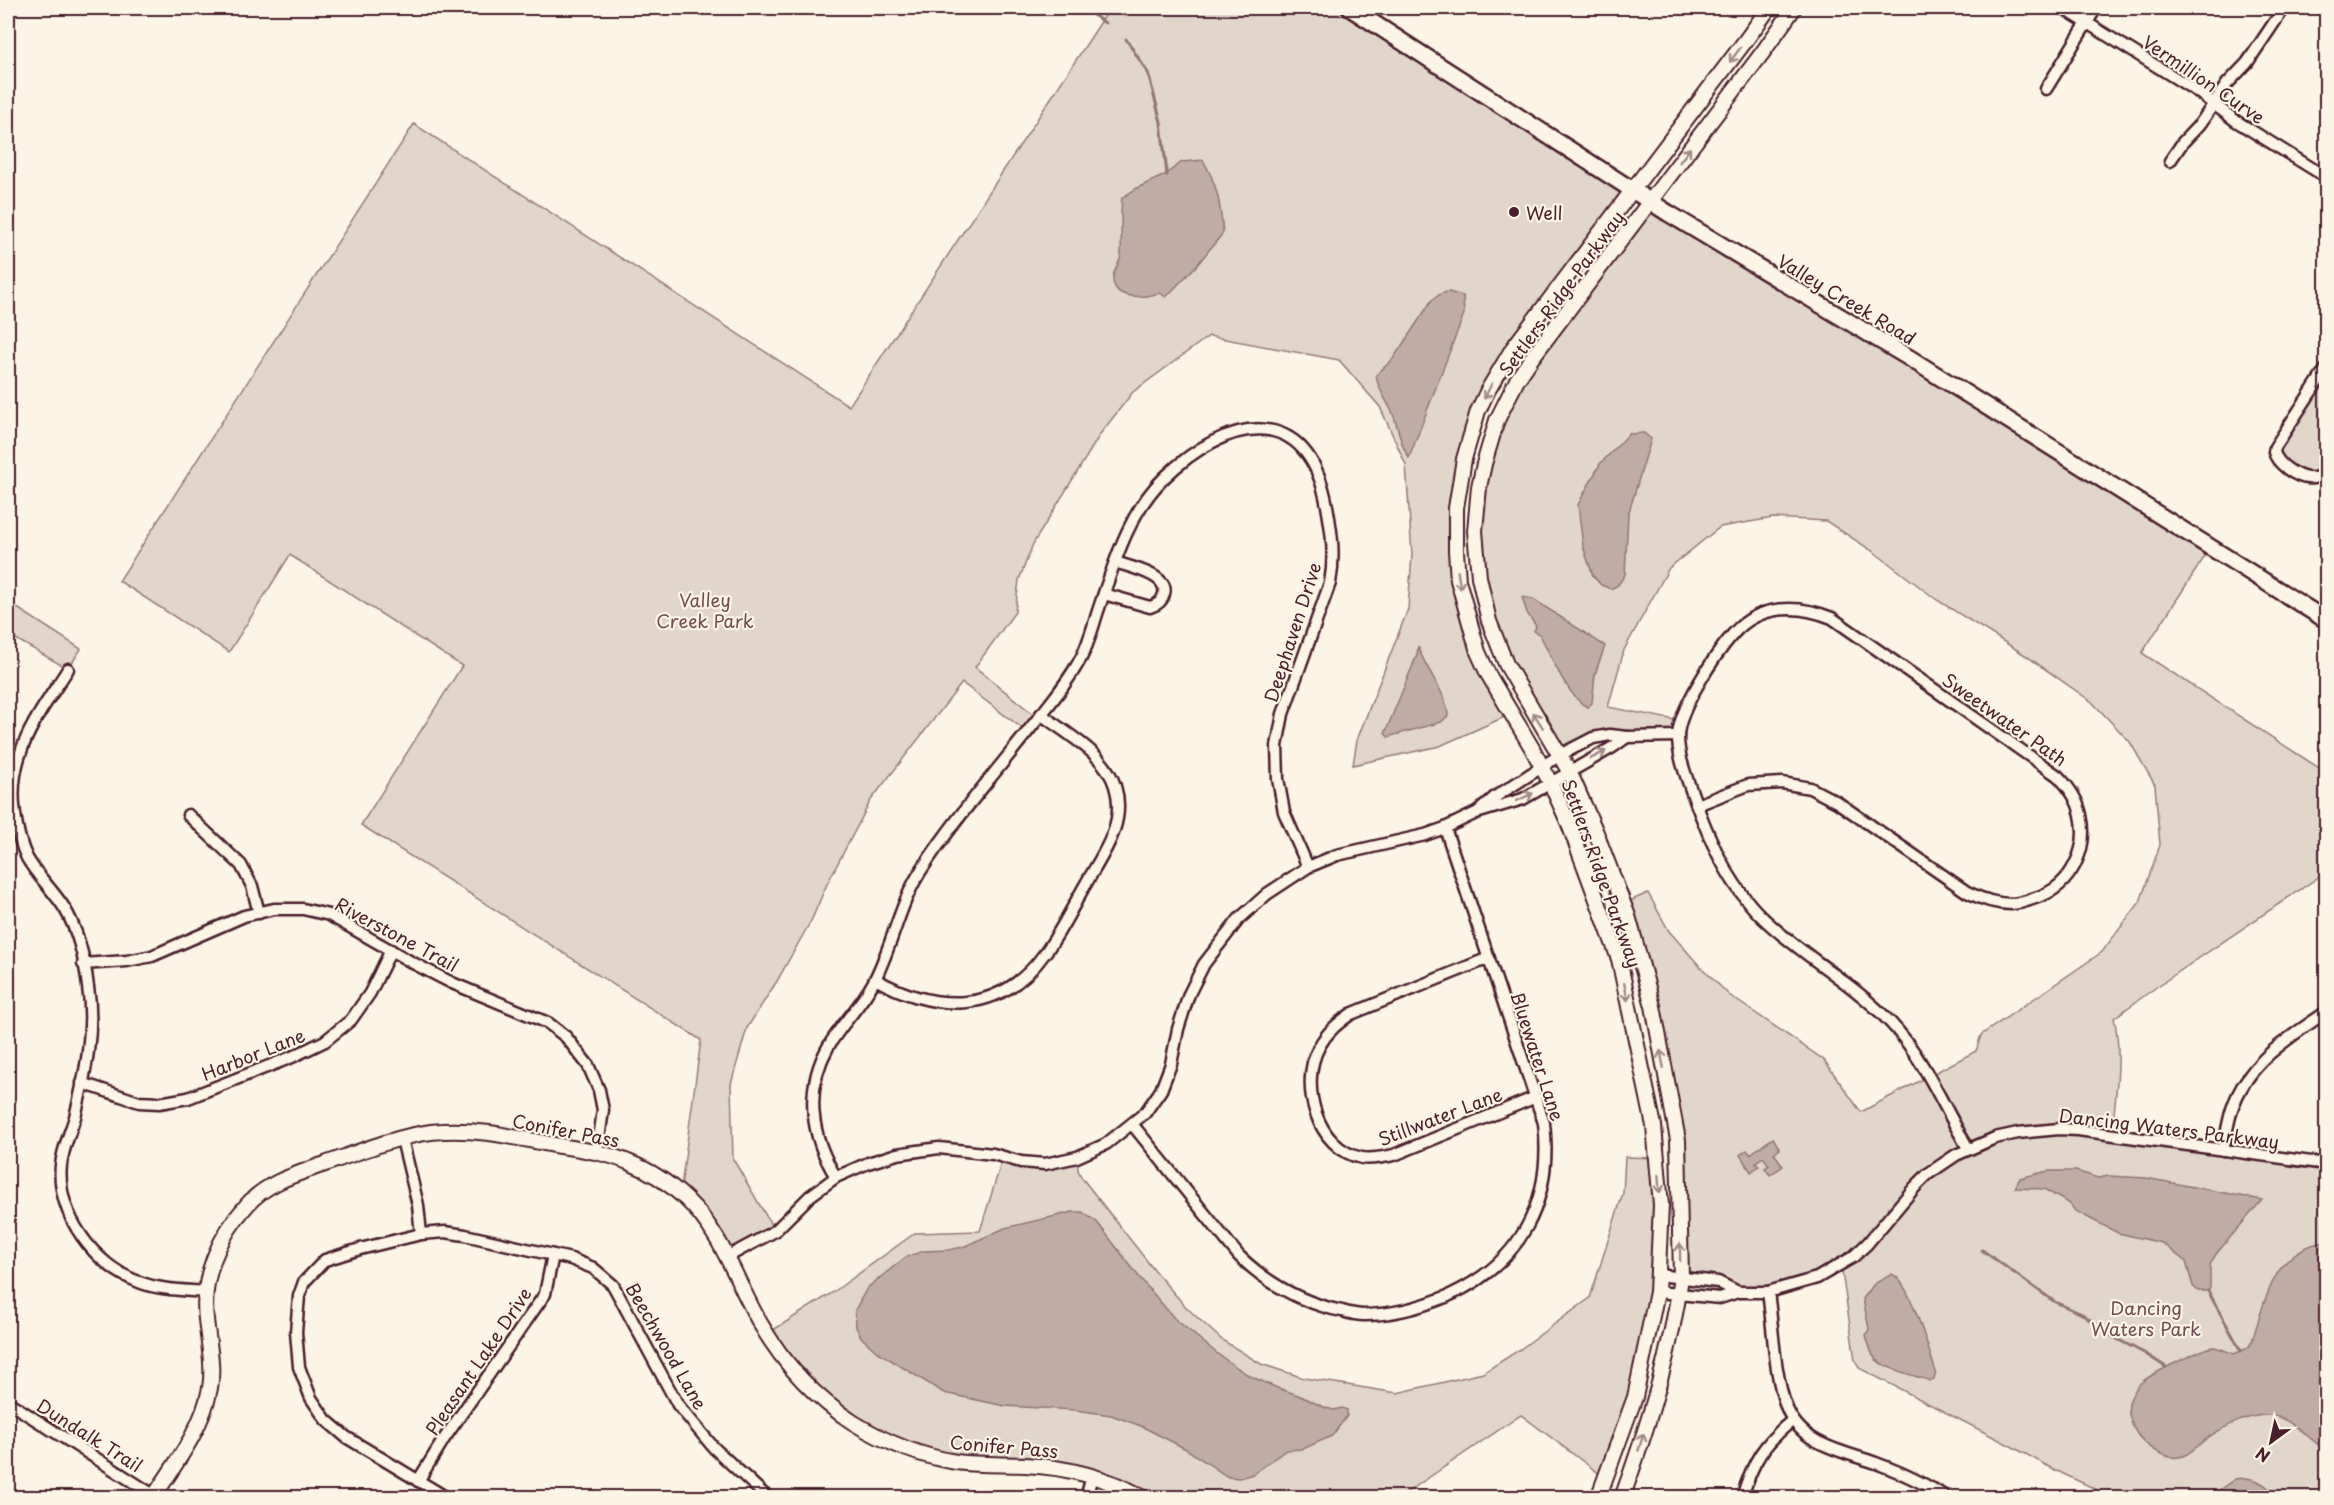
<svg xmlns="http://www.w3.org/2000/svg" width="2334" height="1505" font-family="'Playpen Sans',sans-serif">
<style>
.green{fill:#e2d5ca;stroke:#967a7a;stroke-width:1.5}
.water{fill:#c0aca5;stroke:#917474;stroke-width:1.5}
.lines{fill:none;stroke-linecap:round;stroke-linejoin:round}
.stream{stroke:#917474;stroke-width:3}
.minor-casing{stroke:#4a1f2b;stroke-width:15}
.tertiary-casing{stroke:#4a1f2b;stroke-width:18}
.secondary-casing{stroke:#4a1f2b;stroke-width:20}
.minor{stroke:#fcf5e5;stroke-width:10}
.tertiary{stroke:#fcf5e5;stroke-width:14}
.secondary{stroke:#fcf5e5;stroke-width:15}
.oneway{stroke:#a38a88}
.poi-dot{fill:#4a1f2b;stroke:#fcf5e5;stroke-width:2}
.labels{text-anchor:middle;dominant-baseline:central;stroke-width:4.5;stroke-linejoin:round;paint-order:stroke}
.street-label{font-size:18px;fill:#4a1f2b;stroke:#fcf5e5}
.poi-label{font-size:18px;fill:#4a1f2b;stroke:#fcf5e5;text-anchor:start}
.park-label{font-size:18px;fill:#704c53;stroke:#fcf5e5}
</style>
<rect width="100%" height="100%" fill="#fcf5e5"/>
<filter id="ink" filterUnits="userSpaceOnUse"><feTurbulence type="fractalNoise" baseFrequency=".0167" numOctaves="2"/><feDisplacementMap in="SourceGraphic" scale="12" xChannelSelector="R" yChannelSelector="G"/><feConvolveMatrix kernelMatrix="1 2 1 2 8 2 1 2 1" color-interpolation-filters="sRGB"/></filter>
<g filter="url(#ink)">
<g class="green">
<polygon points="1110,8 1350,8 1633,190 1499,370 1459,483 1464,607 1511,714 1440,746 1353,765 1357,740 1408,609 1412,555 1406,465 1380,407 1339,360 1209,336 1133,392 1101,433 1033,544 1019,580 1015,612 975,667 1038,718 1027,732 962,683 871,800 827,884 812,919 777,981 747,1028 731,1084 733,1159 775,1231 727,1257 680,1194 701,1040 361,825 462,666 290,555 229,652 119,581 414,124 849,406"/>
<path d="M1650,202L2211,547L2142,653L2319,768L2326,757V872L2155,988L2114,1018C2123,1056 2115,1096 2112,1134L2326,1164V1497H2112L2051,1468L2013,1447L1859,1368L1855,1360L1841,1265L1768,1292L1681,1277L1678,1140L1623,904L1648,893L1669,931L1698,964L1729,995L1824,1060L1861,1112L1976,1051L1981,1035L2102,952L2140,902L2160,845L2155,785L2130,742L2092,702L2025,655L1937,600L1874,552L1826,521L1773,518L1720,527L1669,568L1624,650L1608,707L1681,721L1678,736L1610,735L1560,755L1489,621L1476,509L1507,399Z"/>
<polygon points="2326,369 2326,473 2300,476 2274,449"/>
<polygon points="8,602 81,649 68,669 9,635 8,636"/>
<polygon points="1003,1157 1021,1162 1077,1157 1078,1170 1082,1178 1158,1275 1187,1308 1222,1340 1261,1364 1304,1378 1397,1393 1483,1373 1519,1350 1590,1298 1623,1193 1625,1157 1657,1158 1657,1292 1605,1478 1521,1415 1400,1497 1144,1497 1106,1480 933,1457 829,1405 767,1334 832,1293 915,1233 980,1231"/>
</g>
<g class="water">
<path d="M1203,160C1218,186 1220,203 1223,233L1197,265L1166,297L1160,293C1146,297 1113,302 1113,278C1113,271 1120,263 1121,255C1122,236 1120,217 1122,198L1137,188L1163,176L1182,162Z"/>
<path d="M1449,292L1463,296L1464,314L1409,458C1400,445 1399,429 1393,414C1387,400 1378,391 1376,375L1393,359L1432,300L1442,293Z"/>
<polygon points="1644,433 1651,439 1628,515 1625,575 1618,585 1611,589 1601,585 1593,576 1583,546 1578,505 1600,464 1629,434"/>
<path d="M1522,597L1533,599L1605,646L1595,674L1592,703L1587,707C1568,698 1550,654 1540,635L1534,631L1536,626L1527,613Z"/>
<path d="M1418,646C1424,668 1448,694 1448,716L1441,722L1388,737L1385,733L1388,726L1417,655Z"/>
<polygon points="1773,1138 1780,1149 1774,1153 1783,1166 1770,1175 1765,1168 1769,1165 1763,1157 1756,1162 1759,1166 1751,1172 1740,1155 1747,1150 1750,1154"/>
<polygon points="2048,1171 2076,1171 2098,1178 2109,1176 2146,1178 2262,1200 2216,1254 2210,1265 2210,1288 2208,1291 2198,1291 2193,1286 2186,1262 2162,1243 2118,1233 2075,1211 2070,1204 2044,1189 2015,1188 2020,1178"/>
<polygon points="1073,1212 1082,1212 1097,1222 1140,1278 1174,1318 1219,1355 1248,1375 1275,1387 1298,1395 1326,1408 1334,1410 1342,1408 1347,1410 1347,1416 1332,1436 1303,1449 1286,1450 1253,1474 1239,1478 1228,1477 1186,1449 1141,1426 1111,1415 1075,1410 1005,1406 944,1393 876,1351 861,1337 856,1327 855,1310 867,1288 906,1257 924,1251 948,1250 963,1247 1005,1228"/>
<path d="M2326,1242V1452C2317,1443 2286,1417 2274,1415C2251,1413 2224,1426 2206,1439C2198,1445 2190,1455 2180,1457C2165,1460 2145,1445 2137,1434C2131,1425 2126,1410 2130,1400C2133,1393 2137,1385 2143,1381C2152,1374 2203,1348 2213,1347C2219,1347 2228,1352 2234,1354L2248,1348L2252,1341C2266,1299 2274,1248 2326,1242Z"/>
<path d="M1892,1274C1910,1281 1929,1352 1936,1372L1934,1380L1931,1381C1917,1376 1882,1369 1874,1357C1870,1351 1868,1342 1866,1335L1869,1329L1863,1299L1874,1284Z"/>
<path d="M2243,1478C2255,1478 2270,1485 2274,1497H2209L2235,1479Z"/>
</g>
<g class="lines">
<g class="stream">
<polyline points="1083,8 1105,23"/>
<polyline points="1126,39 1148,73 1161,122 1167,175"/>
<polyline points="1982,1250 2055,1302 2082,1314 2113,1337 2144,1353 2166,1367"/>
<polyline points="2208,1291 2241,1351"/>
</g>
<g class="minor-casing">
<g id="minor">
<polyline points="2063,8 2198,92 2236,121 2326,177"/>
<polyline points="2046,89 2096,8"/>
<polyline points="2170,161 2183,142 2200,124 2227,84 2247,63 2284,8"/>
<path d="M2326,369L2275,447L2274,452C2277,464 2296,477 2308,478C2314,479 2321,476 2326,473"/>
<path d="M1104,594L1150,607C1157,605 1162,602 1164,594C1170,575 1129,567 1115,562"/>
<path d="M68,669C38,716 6,755 15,814C17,829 20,844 27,858C37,876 54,891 65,909C78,931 85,961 88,987C95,1029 85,1076 75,1117C70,1134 63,1147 61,1165C56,1213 94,1266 139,1282C159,1290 184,1290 206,1292"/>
<path d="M1697,805L1748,785L1782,783L1810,788L1837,802L1967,892C1981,899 1995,904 2011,904C2020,904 2030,900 2038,897C2071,886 2089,849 2081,815C2078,800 2069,787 2058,776L1832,618C1798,604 1759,604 1733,634C1715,655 1678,710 1678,737C1678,755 1685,773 1691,790C1708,836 1727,884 1764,919C1803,956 1852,982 1890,1022C1925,1059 1942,1105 1968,1148"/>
<polyline points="1479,811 1495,797 1560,755 1593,738 1610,735 1627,737 1678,736"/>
<polyline points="188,815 241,865 252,886 259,913"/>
<path d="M1489,958L1351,1014C1338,1023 1327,1032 1319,1047C1299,1084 1316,1149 1362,1158C1372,1160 1384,1157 1394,1155L1536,1097"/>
<polyline points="83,964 127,961 152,956 244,916 274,909 303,909 329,915 413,963 452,983 548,1023 566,1037 588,1065 599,1090 603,1110 597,1153"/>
<path d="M875,979C936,1013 1001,1015 1045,953C1060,933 1072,908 1084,887C1102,855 1127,824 1115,786C1105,753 1066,734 1041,714"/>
<polyline points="82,1083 139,1102 159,1103 188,1098 292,1057 325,1041 351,1020 370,993 391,950"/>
<path d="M1132,1124L1239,1256C1268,1284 1302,1303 1342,1311C1349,1313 1357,1315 1364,1315C1393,1315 1421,1307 1448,1296C1521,1263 1553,1202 1544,1123L1445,828"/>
<polyline points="402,1139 418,1205 421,1234"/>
<path d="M2223,1150C2226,1136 2228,1122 2232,1109C2248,1061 2288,1039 2326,1012"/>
<path d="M836,1177C811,1137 804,1090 828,1047C841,1024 861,1006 873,983C893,946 899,902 924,866C955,819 994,774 1029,730C1047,707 1067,684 1081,658C1089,643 1093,626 1098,611C1114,564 1128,513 1164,478C1226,417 1308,400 1327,506C1332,533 1335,556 1330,583L1283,714L1277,746L1278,779L1284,812L1308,867"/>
<polyline points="727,1257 775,1231 810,1196 836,1177 868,1163 897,1154 939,1148 993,1154 1021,1162 1045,1164 1077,1157 1106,1144 1145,1113 1161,1090 1171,1064 1178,1029 1189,994 1204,964 1239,919 1267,894 1308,867 1337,855 1425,835 1445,828 1476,813 1523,799 1613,747 1627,737"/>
<polyline points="1658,1275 1718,1282 1738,1292"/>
<polyline points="1657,1292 1720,1298 1738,1292 1768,1292 1817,1278 1853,1257 1867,1244 1915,1187 1928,1174 1956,1155 1995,1138 2018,1133 2059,1129 2078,1130 2326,1164"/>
<path d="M1768,1292C1773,1326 1774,1374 1786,1406C1800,1445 1842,1451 1876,1463C1900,1472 1925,1483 1947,1498"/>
<polyline points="8,1402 155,1496"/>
<polyline points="418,1481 444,1439 545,1294 553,1255"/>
<polyline points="447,1498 346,1437 326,1420 311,1398 299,1367 296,1332 299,1296 304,1282 325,1260 360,1249 421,1234 445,1232 465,1235 571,1259 593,1268 613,1285 678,1405 714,1448 768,1498"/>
<polyline points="1086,1498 1092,1476"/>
<path d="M1742,1498C1752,1462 1764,1443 1793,1420"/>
</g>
</g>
<g class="tertiary-casing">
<g id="tertiary">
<path d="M153,1498C175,1464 203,1428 210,1388C214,1365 208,1341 206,1319C201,1277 219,1236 247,1205C267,1182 297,1174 325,1164C359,1152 395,1137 431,1132C473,1127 514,1137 554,1145C579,1149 605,1152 628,1162C649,1170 669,1183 686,1199C722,1233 736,1281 760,1323C783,1363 815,1398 854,1423C885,1442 920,1456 956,1462C980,1465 1002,1464 1025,1465C1067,1467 1108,1478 1144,1498"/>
<polyline points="1598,1498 1635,1397 1657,1292 1661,1205 1654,1126 1619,959 1569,824 1551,784 1532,748 1488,674 1478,652 1458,580 1456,551 1456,508 1464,459 1478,411 1488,390 1513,348 1746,40 1769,8"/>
<path d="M1622,1498C1648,1426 1671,1353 1681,1277L1678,1140L1653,1006L1628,916L1595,830L1569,771L1506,664L1489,621L1479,577L1475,531L1479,487L1484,464L1497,420L1517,380L1531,359L1763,52L1794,8"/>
</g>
</g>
<g class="secondary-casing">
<polyline id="secondary" points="1350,8 1668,213 1911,359 2326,620"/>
</g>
<use href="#minor" class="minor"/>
<use href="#tertiary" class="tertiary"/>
<use href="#secondary" class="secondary"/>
</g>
<defs><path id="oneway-shaft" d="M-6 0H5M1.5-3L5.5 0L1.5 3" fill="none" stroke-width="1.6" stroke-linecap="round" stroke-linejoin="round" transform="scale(1.5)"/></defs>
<g class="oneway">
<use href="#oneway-shaft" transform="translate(1735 55) rotate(127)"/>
<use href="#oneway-shaft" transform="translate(1685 155) rotate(-53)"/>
<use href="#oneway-shaft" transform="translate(1488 391) rotate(117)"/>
<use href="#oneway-shaft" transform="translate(1459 580) rotate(81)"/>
<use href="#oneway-shaft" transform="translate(1538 720) rotate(-122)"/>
<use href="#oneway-shaft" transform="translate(1598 755) rotate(-27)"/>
<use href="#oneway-shaft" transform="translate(1525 797) rotate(-26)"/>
<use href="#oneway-shaft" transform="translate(1626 992) rotate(78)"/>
<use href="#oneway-shaft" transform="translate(1662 1059) rotate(-101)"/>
<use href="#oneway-shaft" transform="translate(1659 1184) rotate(86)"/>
<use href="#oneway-shaft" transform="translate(1680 1252) rotate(-91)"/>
<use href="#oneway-shaft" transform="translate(1641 1442) rotate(-73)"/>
</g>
</g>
<circle class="poi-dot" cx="1514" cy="212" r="6"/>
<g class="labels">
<g class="street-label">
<text transform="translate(2204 79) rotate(34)">Vermillion Curve</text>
<text transform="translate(1561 293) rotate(-54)">Settlers Ridge Parkway</text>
<text transform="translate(1847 299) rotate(31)">Valley Creek Road</text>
<text transform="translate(1292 632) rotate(-72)">Deephaven Drive</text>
<text transform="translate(2005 719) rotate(35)">Sweetwater Path</text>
<text transform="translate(1602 873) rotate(70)">Settlers Ridge Parkway</text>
<text transform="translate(397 934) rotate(28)">Riverstone Trail</text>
<text transform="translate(253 1054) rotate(-22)">Harbor Lane</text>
<text transform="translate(1538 1056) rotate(72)">Bluewater Lane</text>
<text transform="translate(1440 1116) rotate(-21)">Stillwater Lane</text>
<text transform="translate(2169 1128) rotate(7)">Dancing Waters Parkway</text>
<text transform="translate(566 1130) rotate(11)">Conifer Pass</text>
<text transform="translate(667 1346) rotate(60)">Beechwood Lane</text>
<text transform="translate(478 1361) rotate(-56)">Pleasant Lake Drive</text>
<text transform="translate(90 1435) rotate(32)">Dundalk Trail</text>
<text transform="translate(1004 1446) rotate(5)">Conifer Pass</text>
</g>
<g class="poi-label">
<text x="1526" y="212">Well</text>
</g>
<g class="park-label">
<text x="705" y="599">Valley<tspan x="705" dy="21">Creek Park</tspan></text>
<text x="2146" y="1307">Dancing<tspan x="2146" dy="21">Waters Park</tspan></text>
</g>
</g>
<rect width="2334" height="1505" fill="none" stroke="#fcf5e5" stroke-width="30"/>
<rect x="15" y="15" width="2304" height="1475" fill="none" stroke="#4a1f2b" stroke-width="2" filter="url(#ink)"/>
<g transform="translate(2271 1442) rotate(213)" stroke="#fcf5e5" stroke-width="4.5" paint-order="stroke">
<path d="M0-4.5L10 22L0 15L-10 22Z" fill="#4a1f2b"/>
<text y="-9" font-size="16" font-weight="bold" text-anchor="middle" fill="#4a1f2b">N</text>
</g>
</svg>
